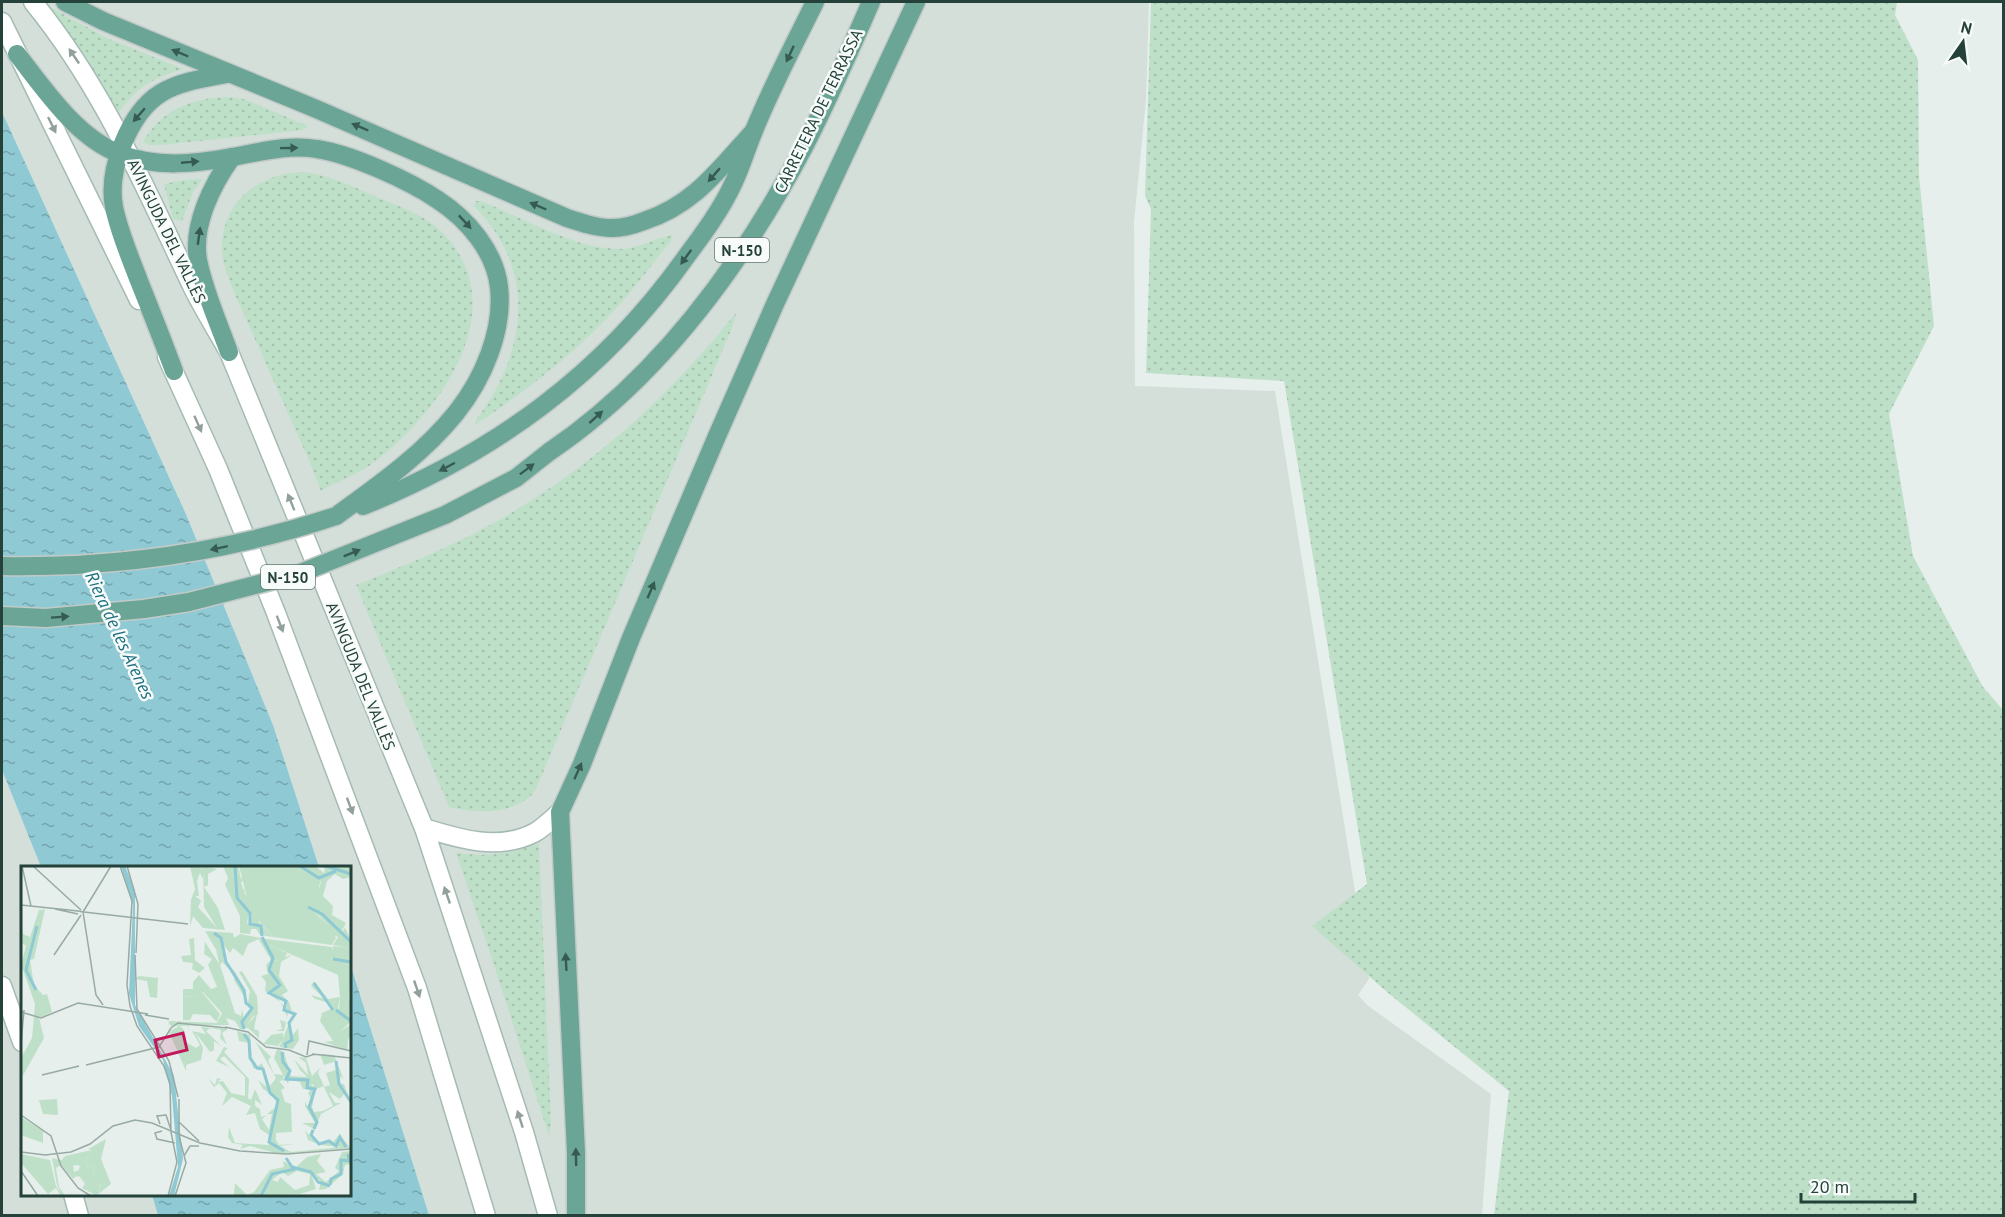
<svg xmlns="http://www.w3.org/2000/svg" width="2005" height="1217" font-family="'PT Sans',sans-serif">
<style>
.built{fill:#d4dfda}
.green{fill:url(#green-dots)}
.water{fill:url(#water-ripples)}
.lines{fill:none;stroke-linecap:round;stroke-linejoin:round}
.secondary-casing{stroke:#a4bbb3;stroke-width:21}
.primary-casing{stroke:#c2cac8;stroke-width:21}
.secondary{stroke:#fff;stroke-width:18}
.primary{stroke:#6aa596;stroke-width:18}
.primary-bridge-casing{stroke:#c2cac8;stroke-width:21;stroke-linecap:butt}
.primary-bridge{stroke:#6aa596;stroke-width:18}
.oneway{fill:#365b51}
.oneway2{fill:#92a09c}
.labels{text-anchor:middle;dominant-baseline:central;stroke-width:5;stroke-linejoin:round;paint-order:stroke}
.shield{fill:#f7fbf9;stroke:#637a73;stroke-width:1.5}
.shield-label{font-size:15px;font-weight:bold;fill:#24423a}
.street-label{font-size:16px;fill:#24423a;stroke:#f7fbf9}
.water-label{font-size:18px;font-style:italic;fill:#1c6f80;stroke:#f7fbf9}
.inset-river{fill:none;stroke:#8ec9d4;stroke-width:3}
.inset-road{fill:none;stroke:#98aaa4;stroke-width:1.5}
.view{fill:#c2185b;fill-opacity:0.15;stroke:#c2185b;stroke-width:3}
.inset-edge{fill:none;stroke:#24423a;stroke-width:3}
</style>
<defs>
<pattern id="green-dots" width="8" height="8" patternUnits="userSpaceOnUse" patternTransform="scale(1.5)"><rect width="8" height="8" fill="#bfe0c8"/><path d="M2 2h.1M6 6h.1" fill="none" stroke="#a4c1ad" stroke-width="1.8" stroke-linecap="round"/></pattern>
<pattern id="water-ripples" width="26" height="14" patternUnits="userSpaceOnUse" patternTransform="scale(1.5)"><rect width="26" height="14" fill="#8ec9d4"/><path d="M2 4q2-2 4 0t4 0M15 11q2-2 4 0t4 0" fill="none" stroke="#74a5ad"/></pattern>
</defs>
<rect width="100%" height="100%" fill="#e6efeb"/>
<g class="built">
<polygon points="2,2 1149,2 1146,100 1134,222 1135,386 1275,391 1369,979 1358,995 1367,1005 1491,1094 1482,1215 429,1215 350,963 350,868 319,867 273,725 185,512 2,112"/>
<polygon points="2,770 41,867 22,868 22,1194 152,1195 158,1215 2,1215"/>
</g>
<g class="green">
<polygon points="1151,2 1897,2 1895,15 1918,60 1919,176 1934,326 1889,414 1913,556 1983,687 2003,710 2003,1215 1494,1215 1509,1091 1387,992 1312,926 1367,884 1284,381 1146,373 1151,209 1145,196"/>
<path d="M50,7L107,38L183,69C153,78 136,87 118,114L99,78Z"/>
<path d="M227,97L244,99L308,126L303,130L161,145H149L143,142C161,110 191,98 227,97Z"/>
<path d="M303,172C331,175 358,189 384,200C404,208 428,217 443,233C515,308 441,410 377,460C361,473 339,481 321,491L308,458L233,290C228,277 222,263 222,249C221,202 259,173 303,172Z"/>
<polygon points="203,179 193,192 182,221 173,219 164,184 184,180"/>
<path d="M476,201H481C524,218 575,250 623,249C640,248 655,238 672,235L671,241C649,268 630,295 606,319C566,361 521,394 474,426C476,418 481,414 485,407C492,397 498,386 503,375C530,313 522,254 474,206Z"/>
<path d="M736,313L732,328L535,791C515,815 478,814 449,807L356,585C410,563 466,541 516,510C602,458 674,390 736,313Z"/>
<path d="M539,844L551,1122L549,1136L492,959L456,853C489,857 507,854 539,844Z"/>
</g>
<g class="water">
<polygon points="2,112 185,512 273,725 319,867 41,867 2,770"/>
<polygon points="350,963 429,1215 158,1215 152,1195 350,1194"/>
</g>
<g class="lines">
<g class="secondary-casing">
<g id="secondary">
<path d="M33,2C104,89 145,188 193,288C204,310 217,331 229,352L424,828L524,1132L548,1216"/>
<polyline points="2,22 139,300"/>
<polyline points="167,357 218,469 276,613 417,988 486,1216"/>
<path d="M424,828C460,839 498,851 534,833C543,828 552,819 560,812"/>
<polyline points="2,986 22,1042"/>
<polyline points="73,1194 79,1216"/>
</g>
</g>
<g class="primary-casing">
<g id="primary">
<path d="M65,2L103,21L314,108L567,218C582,223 597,228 612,228C623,228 634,225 644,221C694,205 719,169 753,132"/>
<path d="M17,54C44,89 77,138 120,154C156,168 195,164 232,157C261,152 288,144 317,149C351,154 410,181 438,200C467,219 495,251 499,287C504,331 483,379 456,413C423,454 379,485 336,516"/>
<path d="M229,352C218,322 204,291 198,260C192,225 212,185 232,157"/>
<path d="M174,371C163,341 151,311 139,281C130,257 119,232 114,207C107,170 129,113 161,93C181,81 206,78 227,74"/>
<path d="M549,452C660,377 742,264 804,147C829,99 850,50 871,2"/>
<path d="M363,506C496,452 603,374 686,257C703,234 721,210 733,184C741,168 746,150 753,133C771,88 794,45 815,2"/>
<polyline points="576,1216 576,1153 560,812 582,764 631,638 717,436 775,304 916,2"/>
</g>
</g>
<use href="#secondary" class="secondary"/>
<use href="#primary" class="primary"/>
<g class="primary-bridge-casing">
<g id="primary-bridge">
<path d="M2,566C115,568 228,552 336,516"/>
<polyline points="2,616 46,618 144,609 189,602 298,574 445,515 516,478 549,452"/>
</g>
</g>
<use href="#primary-bridge" class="primary-bridge"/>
</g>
<defs><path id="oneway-solid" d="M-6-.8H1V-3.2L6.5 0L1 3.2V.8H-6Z" transform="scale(1.5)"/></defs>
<g class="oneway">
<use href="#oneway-solid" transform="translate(180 53) rotate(-157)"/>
<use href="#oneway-solid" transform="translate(790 54) rotate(115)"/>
<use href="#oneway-solid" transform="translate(139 115) rotate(131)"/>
<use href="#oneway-solid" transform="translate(360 127) rotate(-157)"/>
<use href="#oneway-solid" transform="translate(289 148) rotate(-1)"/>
<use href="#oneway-solid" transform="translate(190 162) rotate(-5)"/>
<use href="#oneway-solid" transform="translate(714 175) rotate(131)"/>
<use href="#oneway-solid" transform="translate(538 206) rotate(-157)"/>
<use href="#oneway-solid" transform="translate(465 222) rotate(47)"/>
<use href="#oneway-solid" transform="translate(199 236) rotate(-82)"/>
<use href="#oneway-solid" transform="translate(686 257) rotate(126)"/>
<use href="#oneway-solid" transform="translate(596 417) rotate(-42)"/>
<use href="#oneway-solid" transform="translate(447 467) rotate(152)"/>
<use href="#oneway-solid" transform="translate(527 469) rotate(-37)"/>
<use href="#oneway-solid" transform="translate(219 548) rotate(168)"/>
<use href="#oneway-solid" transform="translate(352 553) rotate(-22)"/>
<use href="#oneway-solid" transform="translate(651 590) rotate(-67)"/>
<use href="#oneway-solid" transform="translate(60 617) rotate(-4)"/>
<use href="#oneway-solid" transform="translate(578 771) rotate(-66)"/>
<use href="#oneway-solid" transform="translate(566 962) rotate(-93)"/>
<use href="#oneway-solid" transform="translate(576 1157) rotate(-91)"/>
</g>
<g class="oneway2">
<use href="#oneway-solid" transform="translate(74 56) rotate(-124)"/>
<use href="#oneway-solid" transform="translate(52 125) rotate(64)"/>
<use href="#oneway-solid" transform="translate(198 424) rotate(66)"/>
<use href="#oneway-solid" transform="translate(291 502) rotate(-112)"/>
<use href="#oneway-solid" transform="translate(280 624) rotate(69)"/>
<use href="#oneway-solid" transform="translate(350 806) rotate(70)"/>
<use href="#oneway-solid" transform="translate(447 895) rotate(-109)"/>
<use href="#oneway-solid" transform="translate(417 989) rotate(71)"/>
<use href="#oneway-solid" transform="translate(520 1119) rotate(-108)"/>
</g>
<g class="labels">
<g class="shield">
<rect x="715" y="238" width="54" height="24" rx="4.5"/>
<rect x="261" y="565" width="54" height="24" rx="4.5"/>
</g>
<g class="shield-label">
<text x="742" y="250">N-150</text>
<text x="288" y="577">N-150</text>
</g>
<g class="street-label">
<text transform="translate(818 111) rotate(-64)">CARRETERA DE TERRASSA</text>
<text transform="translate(167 231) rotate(64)">AVINGUDA DEL VALLÈS</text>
<text transform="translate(361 676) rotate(68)">AVINGUDA DEL VALLÈS</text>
</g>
<g class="water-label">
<text transform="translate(120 635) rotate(65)">Riera de les Arenes</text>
</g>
</g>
<g transform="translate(21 866)">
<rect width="330" height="330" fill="#e6efeb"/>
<path d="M169,0L182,2V13L179,7L176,15L178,30H174L180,35L172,38V51L169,60L170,34L174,23ZM218,0H275L300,14L298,20L307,46L319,64L294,47L312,64L315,72L311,79L252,71L238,55H232ZM24,43L13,93L9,94L13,119L22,129L26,128L31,146L18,152L23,172L0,213V192L11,172L14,138L0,98L5,80L0,76V52L2,68L9,71L18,44ZM173,72L174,94L184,102L178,107L171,103L172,97L162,96L160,90L170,89L168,73ZM237,72L311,81L313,94L330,100L328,134L319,131L317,142L329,156L320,165L327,174L326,184L303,176L312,175L299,155L301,147L310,143L305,136L294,133L290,129L304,133L290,120L293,115L307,133L319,131L317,109L249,79L257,93L248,99V104L258,118L248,126L268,136L271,145L265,143L266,137L257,133L267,147L263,165H254L261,163L259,154L265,156L266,150L259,136L244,125L245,116L240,110L247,108L245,99L250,94ZM184,76L199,99L214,147L220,150L221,143L223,153L231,143L224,138V132L213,114L215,109L204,97V88L205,96L215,107L225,127V137L232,142L233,149L226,159L236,148L233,163L238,165V172L227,162L219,163L214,155L205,152L208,159L150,160L148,157L147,164L148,155L196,157L201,147L182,126L176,131L162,130V123H172V116L178,109L190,123L196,121L187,99L191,93L183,88ZM118,110L137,112L136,132L129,131L126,115L114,113ZM161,158L179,160L168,159V164L167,159L159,160L163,164V175L175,182L179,179L171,165L185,168L180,161L207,163L201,167L206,179L199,172L200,164L189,162L185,165L201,181L193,175V184L189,186L174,166L182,182L180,194L165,199V205L148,166ZM216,165L229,169L231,191L236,201L241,197L249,220L255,212L234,175L250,191L247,194L253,208L262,209L263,214L258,215L264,222L260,224L264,236L270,238L271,266L255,267V274L258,279L274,278L259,280L270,286L320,281L299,279L287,274L284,264L291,273L292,262L281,257H294L284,240V235L286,240L291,235L287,227L293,219L287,217L288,213L279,204L273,193L287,209L285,197L277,191L285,192L291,210L299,202L297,207L303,220L295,223L291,241L293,246L302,245L312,240L303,221L309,219L305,207L315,204L316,198L315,195L303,199L299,188L313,189L323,214L320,210L318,217L323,218L330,238L323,228L319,233L308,226L314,237H320L300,248L291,269L300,278L312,276L318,269L330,282L270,287H254L229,280L219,283L222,279L211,277L207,271L208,261L214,277L248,279V269L239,263L234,247L225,249L230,240L211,231L201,240L206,227L198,217L193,221L187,212L194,219L196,212L200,213L196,216L202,215L210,227L224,230V211L203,190L199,193L208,201L195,195L203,181L207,182L203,186L228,213L227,232L230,234L234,223L241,239L234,234V240L239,243L240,251L246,249L241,253L248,264L251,248H246L256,240L253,230L242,223L237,214L247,222L242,204L232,202L228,177L218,175ZM36,233L37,249L22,248L18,234ZM0,251L22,265V277L0,269ZM85,273L80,293L90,318L76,329L80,319L72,311L74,299L67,302L64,295L71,284L67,283ZM0,288L29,294L35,320L40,327L36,319L31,292L57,298L52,300L53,306L58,304L59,299L61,304L52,313L40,299L35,302L38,321L44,330H40L35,322L27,328L0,297Z" fill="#bfe0c8"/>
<path d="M182,0L196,3L187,8V19L183,21L197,42L204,64L182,62L171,49L172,38L179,35L173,29L180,35L177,41L196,62L183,41ZM202,0H217L220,13L225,8L224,0L232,6L241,19L232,7L226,8L220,17L223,25L228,14L235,22L228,21L223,26L230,36L226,57L237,59L230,56L231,49L252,71L239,69L235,63H230L229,68L219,67V50L204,19L207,12ZM274,0H294L303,7L304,3L300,0H330V11L322,13L314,8L306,15L302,30L312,40L311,49L325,57L319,68L324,62L330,73V100L302,92H310L312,80L329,82L312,79L317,71L309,67L312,65L295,46L283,43L288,40L301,46L319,65L308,48L290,37L285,39L260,21L265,18L264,23L286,36L290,34L268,17L290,29L291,28V21L292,19V30L296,33L300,15ZM184,65L212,67L213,72L219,68L240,72L227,78L222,90L212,82L209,87L201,77L204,97L212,107L201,96L199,100L195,84L200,92ZM249,79L266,87L264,91L271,89L260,96L258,110L267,125L261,129L268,136L247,125L258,118L248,104L249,97L257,94L251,90ZM221,105L236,130L237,148L233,151L227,137L229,125L218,106ZM319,131L330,134V168L327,174L320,165L329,159L318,144ZM268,157L272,169L277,162L278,174L272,183L258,181L262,173L257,180L242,178L250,169L262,167V172ZM256,183L263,186L270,210L286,211L293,223H282L279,216L268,214L267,218L253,192ZM71,284L64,295L67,302L74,298L72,311L80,317L76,330L61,322L64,318L58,310L54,311L60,300L40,295L44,290ZM330,285V298L324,299L322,308L305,323L298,324L300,315L291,310L295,323L279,328L216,330L213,328L214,317L226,329L233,326L249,304L263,301L262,295L274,302L286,291L300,288L296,295L305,306L295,308L305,316L318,305L314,302L321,286ZM276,305L289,308L288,319L274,324L259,311L257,316L251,314L261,306L267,310Z" fill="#bfe0c8" fill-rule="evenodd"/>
<path d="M181,126L199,148L196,156L189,149L172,148L169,154H162V130L176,131Z" fill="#bfe0c8"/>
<path d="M100,0H104L114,25V139L153,210L162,293L153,330H148L157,301L151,230L142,194L118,160L108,128L112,39Z" fill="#8ec9d4"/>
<path class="inset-river" d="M214,0L216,32L229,47V58L240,60L241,70M279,0L298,12L315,5M305,0L330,8M287,41L301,48L330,76M193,67L200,72L205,96L223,124L225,137L231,142L221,156L223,163M241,71L252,92L248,104L259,119L248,127L265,135L263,144L274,148L268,157L271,174L264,178L265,182M312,93L330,96M293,117L312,144M15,124L5,104L16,60M315,144L330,155M223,168L228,175L229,192L236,202L242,203L249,227L257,234L248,276L263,285M261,186L262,196L269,205L265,213L287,214L286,222L294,223L288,241L296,256L293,263M315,195L318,218L330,236M292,264L290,269L298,278L308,275L315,280L319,271L325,281M265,292L271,301L290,306L297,316L309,320M309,319L310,313L320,308V294L328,295L327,288M240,330L251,308L274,303"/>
<path class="inset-road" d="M1,0L10,40M12,0L60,44M99,0L111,35L106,119L109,140L116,160L143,200L149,218L150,266L156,296L147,330M106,0L117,38L115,87M0,39L57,45M34,43L57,48M57,45L62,46L75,129L82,139M62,46L90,0M63,46L167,58M33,89L60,49M114,89L116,143L148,195L157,231M0,146L20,152L57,137L127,148M124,149L148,153M204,161L227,166L245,181L268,184L285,191L294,188M0,178L3,144M291,188L330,192M286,189L288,175L330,185M65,199L138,181L150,162L157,157L206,162M21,209L58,200M0,249L30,270L40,300L57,322L70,330M158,256L178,275M139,258L136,250L145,249L150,264M141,265L134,267L136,273L154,277M0,286L24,289L50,286L69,278L92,260L114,254L131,257L179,277L219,285L266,288L330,283M163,290L169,280H178M0,305L17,330M154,330L165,297L158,270V233"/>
<path class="view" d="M162,167L166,184L138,191L134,174Z"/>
<rect width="330" height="330" class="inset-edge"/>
</g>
<rect width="2005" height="1217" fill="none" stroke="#24423a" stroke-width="6"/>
<g transform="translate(1963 42) rotate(14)" stroke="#f7fbf9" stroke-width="4.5" paint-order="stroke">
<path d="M0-4.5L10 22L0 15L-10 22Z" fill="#24423a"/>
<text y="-9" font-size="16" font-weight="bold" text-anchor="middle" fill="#24423a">N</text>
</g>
<path d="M1801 1193v9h114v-9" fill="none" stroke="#24423a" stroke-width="3"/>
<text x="1810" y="1193" font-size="18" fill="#24423a" stroke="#f7fbf9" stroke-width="4.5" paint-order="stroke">20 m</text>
</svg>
